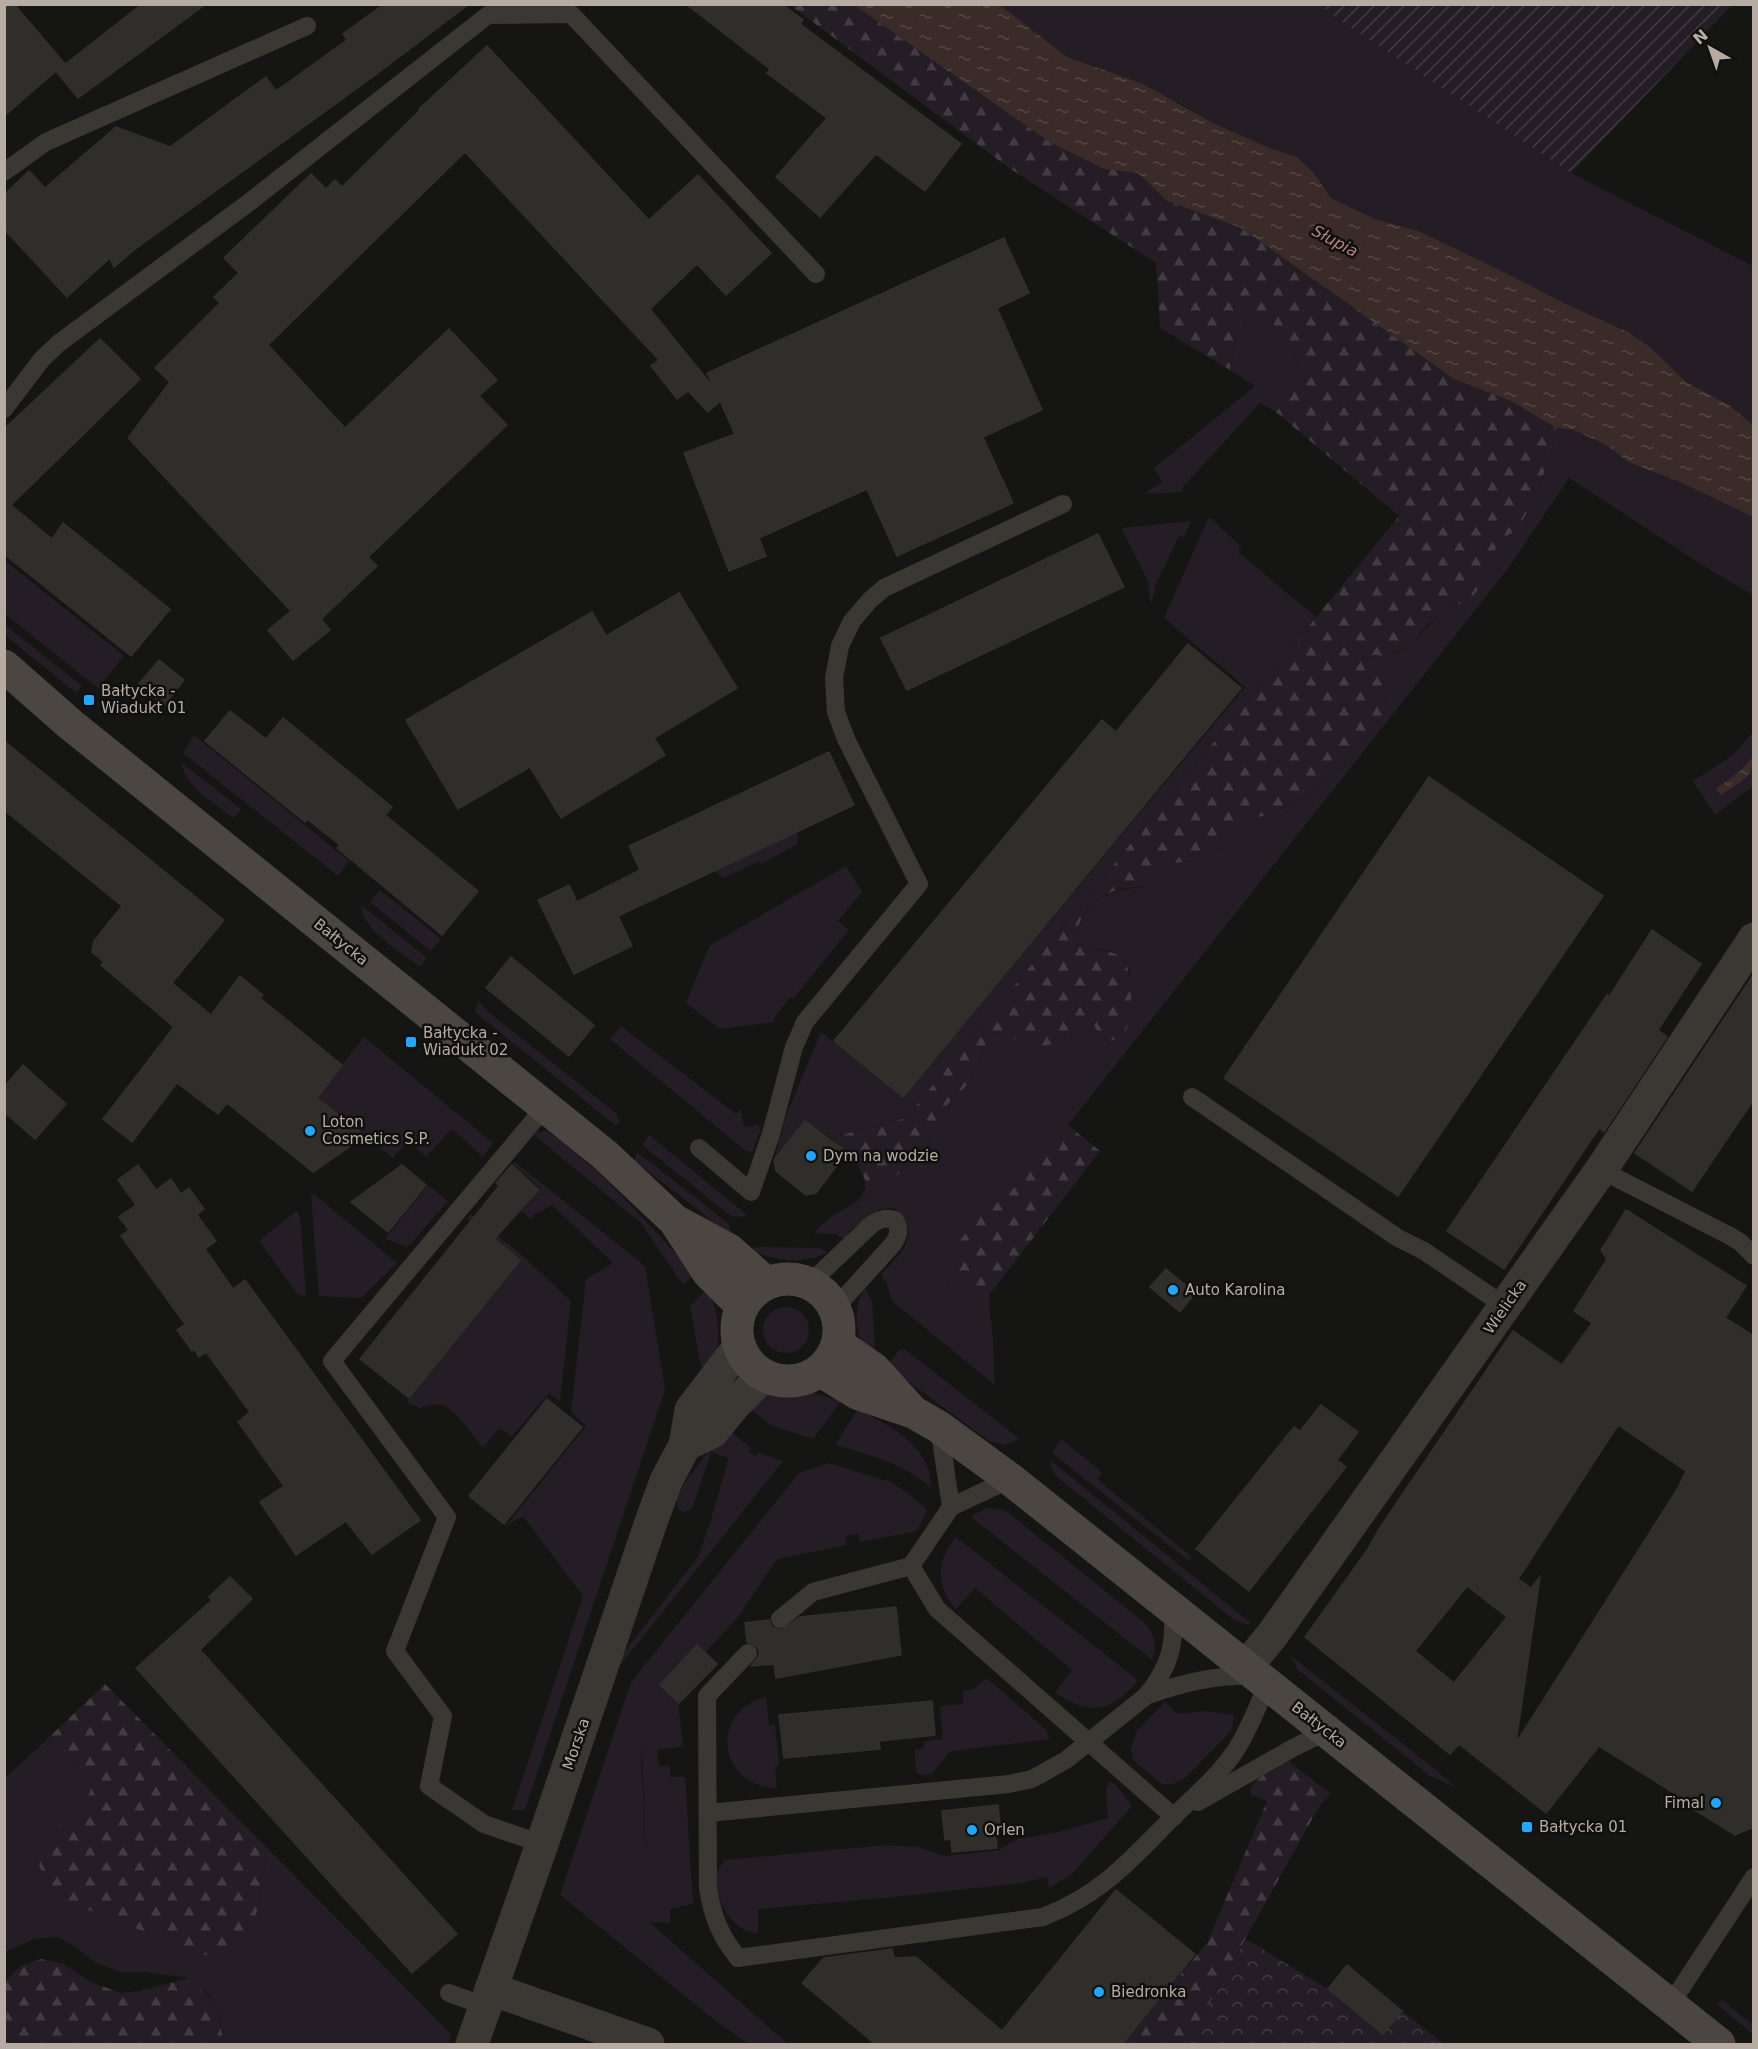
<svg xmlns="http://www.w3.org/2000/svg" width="1758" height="2049" font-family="'DejaVu Sans',sans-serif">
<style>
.grass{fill:#251d26;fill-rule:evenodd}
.forest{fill:url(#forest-firs)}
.park{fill:url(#park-crowns)}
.garden{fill:url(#garden-furrows)}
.water{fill:url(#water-ripples)}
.building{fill:#2f2e2b;stroke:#31302d;stroke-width:1.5;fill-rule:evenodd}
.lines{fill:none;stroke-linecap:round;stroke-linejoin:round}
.lane{stroke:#3b3834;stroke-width:18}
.street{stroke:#3b3834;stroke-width:33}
.secondary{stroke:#4b4642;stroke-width:33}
.poi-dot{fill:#21a7ff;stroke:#10100e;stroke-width:2}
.labels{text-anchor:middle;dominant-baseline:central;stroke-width:5;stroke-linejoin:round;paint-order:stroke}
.poi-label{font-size:15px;fill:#b7aca3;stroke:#10100e;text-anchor:start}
.street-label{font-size:15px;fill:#b7aca3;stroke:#10100e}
.water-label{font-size:16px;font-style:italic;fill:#b68377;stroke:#10100e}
</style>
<defs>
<pattern id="forest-firs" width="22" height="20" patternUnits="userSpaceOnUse" patternTransform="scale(1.5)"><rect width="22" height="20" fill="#251d26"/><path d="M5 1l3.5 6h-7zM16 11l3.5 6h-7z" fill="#423b42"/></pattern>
<pattern id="park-crowns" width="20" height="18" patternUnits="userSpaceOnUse" patternTransform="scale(1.5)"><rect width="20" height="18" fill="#251d26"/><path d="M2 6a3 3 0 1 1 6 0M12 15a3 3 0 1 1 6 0" fill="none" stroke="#423b42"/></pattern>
<pattern id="garden-furrows" width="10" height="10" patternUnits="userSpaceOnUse" patternTransform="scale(1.5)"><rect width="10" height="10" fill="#251d26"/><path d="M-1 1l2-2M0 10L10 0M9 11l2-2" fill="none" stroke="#423b42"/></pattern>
<pattern id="water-ripples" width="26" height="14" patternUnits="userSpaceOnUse" patternTransform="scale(1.5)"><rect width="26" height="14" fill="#3a2b28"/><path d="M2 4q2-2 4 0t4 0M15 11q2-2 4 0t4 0" fill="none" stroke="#544744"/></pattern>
</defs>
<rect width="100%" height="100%" fill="#151513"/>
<g class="grass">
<polygon points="1000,5 1324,5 1327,12 1571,173 1753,266 1753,425 1729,405 1686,382 1650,347 1628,332 1566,304 1504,272 1418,232 1375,219 1330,198 1314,173 1297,157 1270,148 1217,125 1181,104 1067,57"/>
<polygon points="1248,311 1269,317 1293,350 1302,378 1276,412 1260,403 1182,488 1184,492 1143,494 1162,482 1154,468 1255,386 1230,370 1237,332"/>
<path d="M1556,428L1574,430L1608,446L1628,462L1680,482L1753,517V595L1707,568L1569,478L1510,566L1068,1125L1035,1162L1019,1184L1009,1194L962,1289C971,1291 977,1293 983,1300C996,1315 993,1364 995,1385L892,1301L888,1287L881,1274C902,1253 923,1233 894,1208L879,1209L850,1231L844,1239L835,1234L813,1233L832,1216L882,1187L924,1154L936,1125L948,1104L970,1082L989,1039L996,1033L1003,1031L1037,1046L1057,1042L1072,1034L1075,1024L1081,1016L1088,1017L1100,1035L1131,973C1126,964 1123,956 1113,952C1106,949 1098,950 1090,947C1071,940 1079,920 1089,909C1105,891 1125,888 1148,887L1170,864L1195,860L1223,848L1246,817L1249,814L1258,816L1281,809L1310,795L1331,774L1346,766L1352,760L1354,750L1376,727L1386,708L1385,683L1367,663L1366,658C1380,653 1399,655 1410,645C1427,631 1437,609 1460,604L1490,564L1498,542L1516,530L1530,508L1550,458Z"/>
<polygon points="1209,517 1242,547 1238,552 1316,617 906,1118 831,1138 805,1121 774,1160 786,1116 821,1032 903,1097 1245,687 1164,618"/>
<polygon points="1191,521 1184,537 1179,536 1154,588 1156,590 1150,604 1148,581 1121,528"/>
<polygon points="4,560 124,656 100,685 120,702 118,704 5,614"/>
<polygon points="4,624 82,686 76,693 5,635"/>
<polygon points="1753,732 1753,786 1715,815 1693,781 1733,755"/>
<polygon points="194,735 349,861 338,876 183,753"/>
<path d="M181,762L241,809L234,818C214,803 186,788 181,762Z"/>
<polygon points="797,832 797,844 761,864 759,861 724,878 714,871"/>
<polygon points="846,866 862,892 838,921 849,930 793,999 790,997 773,1020 775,1022 720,1029 686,1003 710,945"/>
<polygon points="380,890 441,939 431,951 370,902"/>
<path d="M361,905L427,958L420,967C401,952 362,930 361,905Z"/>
<polygon points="479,1001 486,1010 616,1113 620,1121 616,1126 476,1013 475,1010"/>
<polygon points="621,1026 736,1114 740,1109 744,1127 759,1125 760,1131 752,1153 746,1151 610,1039"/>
<polygon points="364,1037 493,1143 483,1157 452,1129 426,1157 408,1140 393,1158 264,1056 324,1088"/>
<path d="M547,1131C605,1170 646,1225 695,1273L683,1285L641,1223L534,1135L537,1132Z"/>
<polygon points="649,1135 747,1215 740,1217 731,1216 642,1145"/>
<polygon points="637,1152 729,1224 731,1233 728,1236 701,1212 637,1163 635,1160"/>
<polygon points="515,1162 645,1266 665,1389 525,1810 512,1810 583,1596 523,1516 506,1526 586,1426 571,1412 586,1279 613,1263 552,1205 534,1215 533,1218 529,1218 522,1211 541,1189 513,1164"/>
<polygon points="428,1185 448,1201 408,1247 385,1239"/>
<polygon points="311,1195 315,1195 397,1263 361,1298 319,1296"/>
<polygon points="297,1210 300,1216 306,1296 298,1295 259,1241"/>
<path d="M470,1214L523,1256L571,1301L560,1401L549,1393L511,1437L503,1430L498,1429L483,1448C474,1437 456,1410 443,1405C436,1403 427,1406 419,1408L407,1402L520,1260L467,1218Z"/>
<path d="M758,1247L819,1248L828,1252C800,1266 775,1260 747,1249Z"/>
<path d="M708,1287C715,1305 723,1336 715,1354C712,1360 707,1365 703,1370L700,1362L690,1307Z"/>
<path d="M865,1288L872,1302L875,1343L874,1350L861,1341C854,1323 855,1304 865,1288Z"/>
<circle cx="786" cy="1330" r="23"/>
<polygon points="904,1349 907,1351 1020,1439 1006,1445 989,1441 887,1366 899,1350"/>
<polygon points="784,1391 813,1393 841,1401 813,1439 772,1426 745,1405 766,1393"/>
<path d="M858,1409C890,1427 931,1444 931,1488C899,1461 873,1456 835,1445Z"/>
<path d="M726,1428L751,1448L749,1452L756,1456L758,1452L783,1461L614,1673L619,1659L698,1557L710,1523L729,1458L711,1452L692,1509C678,1518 675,1503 678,1492Z"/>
<polygon points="1061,1439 1102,1472 1097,1479 1192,1557 1189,1561 1052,1453"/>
<polygon points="1050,1460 1252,1624 1245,1624 1234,1620 1056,1476 1051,1467"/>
<path d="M829,1463L891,1482L909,1494L927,1510L917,1531L860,1542L858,1534L845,1536L847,1545L777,1559L738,1617L705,1653L696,1646L660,1685L678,1702L683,1745L680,1747L657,1750L659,1766H670V1777H685L693,1904L670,1909V1923L649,1922L788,2044H749L717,2022L560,1895L630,1685L639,1672L799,1473ZM642,1749L646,1865L641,1750Z"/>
<path d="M985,1508L1005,1510L1146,1624C1155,1636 1157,1645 1152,1660L971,1517Z"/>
<path d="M956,1537L1138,1680C1112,1712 1091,1717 1056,1693L1058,1688L1072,1670L975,1588L956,1609C935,1585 936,1561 956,1537Z"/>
<polygon points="1290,1655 1431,1766 1457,1788 1430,1776 1298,1670"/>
<polygon points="987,1678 1045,1729 1050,1739 951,1751 931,1774 921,1775 916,1773 915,1750 924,1748 924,1741 943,1739 940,1706 963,1704 963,1691 974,1689"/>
<path d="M766,1697L769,1725H775L779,1766L775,1767L777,1788C718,1787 708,1711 766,1697Z"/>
<polygon points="1165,1702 1177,1714 1206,1711 1234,1715 1232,1728 1227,1735 1185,1778 1173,1784 1162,1784 1133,1760 1131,1750 1136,1732"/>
<path d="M44,1742C68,1756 78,1761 91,1787L86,1804L70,1818L259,1906L267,1848L451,2034L448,2044H223L220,2016L210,1996L189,1978L146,1972H121L96,1963L72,1945L57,1937L34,1939L5,1952V1778Z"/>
<path d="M1109,1782L1114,1783L1132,1806L1073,1873L1049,1888L1047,1877L1022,1883L883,1898L758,1909V1933C728,1933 703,1882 725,1860L887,1845L918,1847L944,1856L1001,1850V1848L1018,1839L1054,1833L1108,1818L1106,1791Z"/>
<polygon points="1722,2000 1753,2025 1753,2034 1717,2005"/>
</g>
<g class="forest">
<path d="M790,5H854L1051,143L1104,169L1138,173L1167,201L1241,228L1454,379L1513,402L1556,428L1550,458L1530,508L1516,530L1498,542L1486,577L1472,598L1460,604L1452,606L1439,615L1425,627L1410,646L1382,656L1375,655L1366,658L1367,663L1379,672L1385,683L1386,708L1376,727L1354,750L1352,760L1346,766L1331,774L1310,795L1267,815L1258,817L1250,814L1246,817L1223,848L1195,860L1170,864L1148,887C1135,887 1124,887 1112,892C1095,899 1065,926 1085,944C1095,953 1113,948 1123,959C1134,970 1133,1022 1124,1034C1120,1040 1114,1040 1108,1041L1100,1035L1088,1017L1082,1016C1077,1021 1076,1027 1072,1032C1065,1044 1040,1048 1028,1045C1020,1044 1011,1036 1003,1031L996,1033L989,1039L970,1082L948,1104L936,1125L924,1154L882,1187L850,1205L861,1197L865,1189V1180L854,1156L831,1138L906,1118L1399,516L1276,412L1302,378L1293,350L1269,318L1248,311L1237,332L1230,370L1160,328L1156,263L1009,168Z"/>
<path d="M1068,1125L1100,1151L989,1295L990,1319C981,1290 976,1296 952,1284L946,1268L961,1239L979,1217L1019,1184L1035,1162Z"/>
<path d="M105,1684L267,1848L259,1906L249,1932L232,1949L206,1955L65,1901L47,1887L39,1864L46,1837L86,1804L91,1787C78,1761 68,1756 44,1742Z"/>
<path d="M1288,1761L1331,1794L1320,1805L1194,2031L1180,2044H1122L1207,1943L1267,1801L1250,1794C1253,1774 1274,1773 1288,1761Z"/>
<path d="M41,1959L63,1964L91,1982L121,1993L140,1991L189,1978C218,2003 219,2007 223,2044H5V1981L21,1966Z"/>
</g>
<polygon class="park" points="1246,1939 1328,1989 1383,2034 1402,2011 1444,2044 1180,2044 1194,2031"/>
<polygon class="garden" points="1324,5 1732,5 1571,173 1327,12"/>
<g class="water">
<polygon points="854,5 1000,5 1067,57 1143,84 1217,125 1270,148 1297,157 1314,173 1331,198 1375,219 1418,231 1504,272 1566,304 1628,332 1650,347 1686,382 1729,405 1753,425 1753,517 1680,482 1628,462 1608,446 1574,430 1556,428 1513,402 1454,379 1241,228 1167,201 1138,173 1104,169 1051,143"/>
<path d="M1753,757C1754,779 1737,783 1721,795L1716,789L1740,771Z"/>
</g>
<g class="building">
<polygon points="4,4 14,4 65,64 63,66 142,4 206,4 78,98 56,71 4,116"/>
<polygon points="384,4 469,4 374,76 134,250 114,267 110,258 67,297 4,229 4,195 29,171 45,188 116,127 170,147 266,77 276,91 347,40 343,34"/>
<polygon points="686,4 782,4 803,20 800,24 961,144 925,191 876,154 820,217 776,177 827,118 767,73 770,69"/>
<polygon points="487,46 649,220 698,175 771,253 726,295 697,264 650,309 714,388 707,373 1004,238 1029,293 997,308 1042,410 983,437 1013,503 897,556 867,489 759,538 766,556 729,571 684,453 735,434 720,401 708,412 688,391 677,399 651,366 659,360 465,152 268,345 345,428 449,329 497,380 479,396 507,425 368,557 377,566 321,619 330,630 293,660 268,630 291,611 128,438 170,382 155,368 220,303 214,297 239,273 224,258 311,174 326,189 335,180 342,187 420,110 419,109"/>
<polygon points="100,339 140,379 11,505 52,539 63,523 170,609 131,656 4,554 4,429"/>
<polygon points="1098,534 1124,587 907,690 881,638"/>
<polygon points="679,593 737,688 654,738 665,755 561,818 530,767 458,809 406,720 592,612 606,636"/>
<polygon points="1188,644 1241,688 903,1097 834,1041 1102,720 1116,732"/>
<polygon points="159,660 184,680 164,706 138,685"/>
<polygon points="230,711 266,739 283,718 392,807 385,815 478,891 442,935 337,848 340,845 307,819 305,822 205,741"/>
<polygon points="4,741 224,920 172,983 211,1015 240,976 263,995 260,998 342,1065 317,1098 365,1136 313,1172 227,1103 218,1114 177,1083 132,1142 103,1119 174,1027 101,965 104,962 92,952 94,941 122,906 4,810"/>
<polygon points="829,752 854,805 618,916 632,946 574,974 538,900 569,885 577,902 640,870 629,846"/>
<polygon points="1429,777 1603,896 1398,1196 1224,1078"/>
<polygon points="1652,930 1701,964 1658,1030 1667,1037 1604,1132 1599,1128 1504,1269 1447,1231 1607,995 1609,997"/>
<polygon points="511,957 594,1025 569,1056 486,988"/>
<polygon points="1754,974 1754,1099 1692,1191 1635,1153"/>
<polygon points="23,1065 66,1104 35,1139 4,1112 4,1087"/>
<polygon points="805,1121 847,1152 816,1193 806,1195 776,1171 774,1160"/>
<polygon points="138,1165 156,1190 171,1179 181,1194 189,1188 204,1209 197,1215 216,1241 205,1249 233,1289 245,1280 420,1520 372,1554 346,1521 296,1555 260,1502 284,1486 238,1422 250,1412 206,1352 199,1357 194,1349 192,1351 177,1330 185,1324 121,1236 129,1230 119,1217 136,1205 118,1180"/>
<polygon points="402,1165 426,1185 388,1232 351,1202"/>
<polygon points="512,1165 539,1190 494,1239 520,1260 409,1398 360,1359 499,1186 496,1183"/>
<path d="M1626,1210L1746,1286L1725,1318L1754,1336V1827L1735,1835L1700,1813L1686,1807L1688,1802L1599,1746L1546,1813L1459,1744L1450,1754L1305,1637L1368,1549L1379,1529L1513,1331L1562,1365L1592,1323L1574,1311L1607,1259L1601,1250ZM1618,1425L1686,1471L1678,1488L1516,1743L1540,1577L1531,1588L1518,1579ZM1467,1586L1507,1617L1454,1683L1415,1651Z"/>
<polygon points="1166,1269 1195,1293 1180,1312 1150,1287"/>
<polygon points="547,1399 582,1427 504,1524 469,1496"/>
<polygon points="1321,1405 1358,1432 1337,1460 1346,1467 1249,1591 1196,1549 1294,1427 1300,1431"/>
<polygon points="230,1577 252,1599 200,1650 457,1934 412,1973 136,1668 212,1600 209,1597"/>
<polygon points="896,1607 901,1655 776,1678 774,1664 751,1666 759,1656 759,1650 755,1645 747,1642 745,1623 769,1620 772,1627 781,1630 800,1617"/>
<polygon points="697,1645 717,1664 679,1703 660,1685"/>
<polygon points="932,1701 935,1735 879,1741 880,1749 784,1758 779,1715"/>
<polygon points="998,1805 1001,1834 996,1835 997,1848 952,1852 951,1839 945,1840 942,1811"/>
<polygon points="1116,1890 1195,1954 1122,2044 875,2044 802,1983 824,1958 892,1949 894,1958 916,1957 1002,2031"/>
<polygon points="1347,1965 1402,2011 1383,2034 1328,1989"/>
</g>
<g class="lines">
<g class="lane">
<polyline points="4,172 46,142 307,26"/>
<polyline points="4,409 42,359 59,343 247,204 488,15 571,14 816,274"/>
<polyline points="1192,1097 1398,1238 1424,1251 1505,1306"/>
<polyline points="699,1148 751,1192 771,1134 794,1047 805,1022 919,884 846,739 836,712 834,678 840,646 852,621 870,600 884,588 1063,504"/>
<polyline points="1601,1170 1730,1236 1740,1242 1754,1256"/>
<path d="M810,1283L871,1225C880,1219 885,1217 895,1220C900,1230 899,1235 893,1244L835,1308"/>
<polyline points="939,1427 951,1507"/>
<polyline points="911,1566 937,1609 1174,1817"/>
<polyline points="780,1619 813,1592 911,1566 951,1507 1010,1479"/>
<path d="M748,1653L707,1696L708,1888C712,1916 721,1937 738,1958L1043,1917C1103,1894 1132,1858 1176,1814C1197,1794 1220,1774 1236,1750C1249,1729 1258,1707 1267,1684"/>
<path d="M1148,1695C1183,1683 1218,1674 1255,1676"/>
<polyline points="1198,1802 1293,1748 1315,1737 1333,1736"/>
<path d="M708,1813L1009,1784L1032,1779L1066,1760L1146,1696C1170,1667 1176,1644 1172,1607"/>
<polyline points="542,1844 484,1824 429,1786 443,1716 395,1651 447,1517 332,1361 546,1106"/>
<polyline points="449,1993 485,2006"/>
<polyline points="1670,2005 1754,1877"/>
</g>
<g class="street">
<polyline points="739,1347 691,1410 685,1445 712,1432 735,1404 764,1375"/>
<polyline points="1246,1667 1273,1634 1601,1170 1754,939"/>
<polyline points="491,1989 648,2044"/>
<polyline points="472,2044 542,1844 651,1522 666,1481 685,1445"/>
</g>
<g class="secondary">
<polyline points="4,666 70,724 605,1155 675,1221 708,1272 742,1306"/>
<polyline points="679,1223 729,1250 766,1283"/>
<circle cx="788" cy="1330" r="51"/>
<polyline points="838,1344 874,1369 912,1411"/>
<polyline points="821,1371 857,1393 913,1412 939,1427 1010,1479 1719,2044"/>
</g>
</g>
<g class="poi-dot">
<rect x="83" y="694" width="12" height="12" rx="3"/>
<rect x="405" y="1036" width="12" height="12" rx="3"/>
<circle cx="310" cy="1131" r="6"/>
<circle cx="811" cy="1156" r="6"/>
<circle cx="1173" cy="1290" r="6"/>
<circle cx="1716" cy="1803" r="6"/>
<rect x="1521" y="1821" width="12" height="12" rx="3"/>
<circle cx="972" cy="1830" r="6"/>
<circle cx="1099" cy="1992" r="6"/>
</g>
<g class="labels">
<g class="poi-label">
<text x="101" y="691">Bałtycka -<tspan x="101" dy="17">Wiadukt 01</tspan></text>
<text x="423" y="1033">Bałtycka -<tspan x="423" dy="17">Wiadukt 02</tspan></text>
<text x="322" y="1122">Loton<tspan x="322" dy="17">Cosmetics S.P.</tspan></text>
<text x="823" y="1156">Dym na wodzie</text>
<text x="1185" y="1290">Auto Karolina</text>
<text x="1704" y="1803" text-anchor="end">Fimal</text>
<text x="1539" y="1827">Bałtycka 01</text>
<text x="984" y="1830">Orlen</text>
<text x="1111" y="1992">Biedronka</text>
</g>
<g class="street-label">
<text transform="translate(341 942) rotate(39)">Bałtycka</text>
<text transform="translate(1505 1307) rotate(-55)">Wielicka</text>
<text transform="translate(1319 1725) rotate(38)">Bałtycka</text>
<text transform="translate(576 1744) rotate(-71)">Morska</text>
</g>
<g class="water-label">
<text transform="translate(1335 241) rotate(28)">Słupia</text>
</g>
</g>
<rect width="1758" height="2049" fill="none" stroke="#b7aca3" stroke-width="12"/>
<g transform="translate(1710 48) rotate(320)" stroke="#10100e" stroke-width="4.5" paint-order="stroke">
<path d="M0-4.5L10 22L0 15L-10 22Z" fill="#b7aca3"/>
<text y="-9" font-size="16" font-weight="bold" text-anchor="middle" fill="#b7aca3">N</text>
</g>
</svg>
